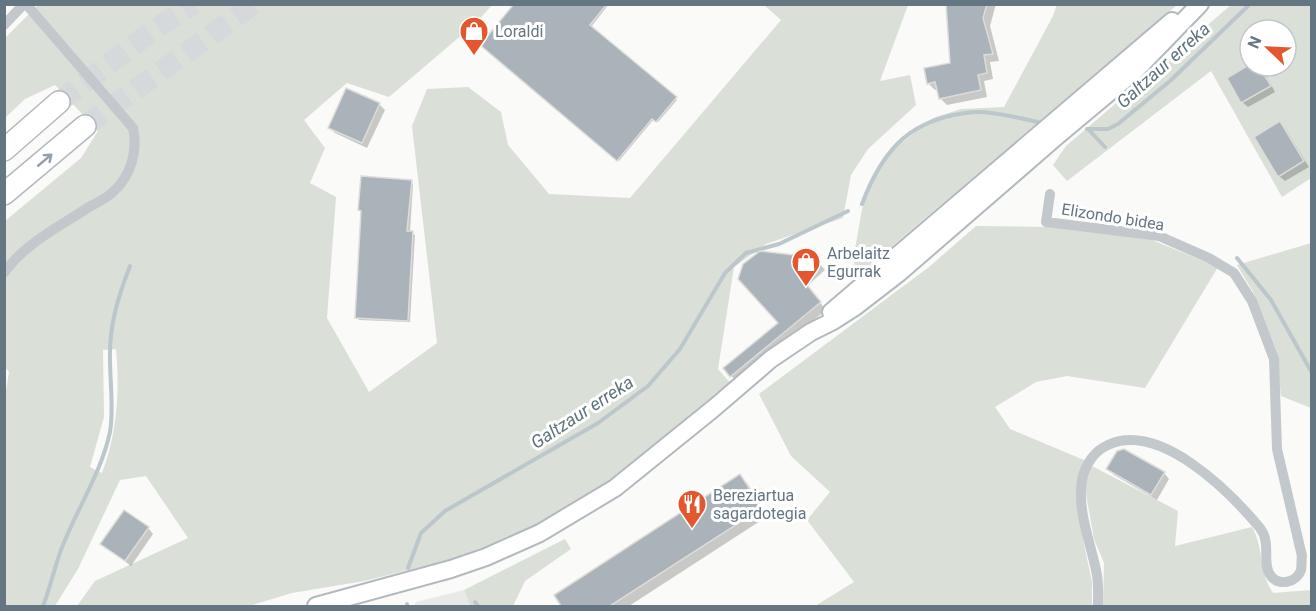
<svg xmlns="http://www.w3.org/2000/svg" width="1316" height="611" font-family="Roboto,sans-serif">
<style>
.built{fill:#e8e9e9}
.green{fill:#dadfd7;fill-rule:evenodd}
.shadow{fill:#0003}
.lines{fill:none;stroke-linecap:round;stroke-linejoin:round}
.stream{stroke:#bbc7cb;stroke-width:4}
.building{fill:#aab3b9;stroke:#dcdcda;stroke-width:1.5}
.highway-tunnel{stroke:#d5d9db;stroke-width:21;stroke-dasharray:21 10;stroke-linecap:butt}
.secondary-casing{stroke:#b3babf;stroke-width:20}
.highway-casing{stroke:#b4b9bd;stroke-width:24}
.street{stroke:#c3c8cc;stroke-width:10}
.secondary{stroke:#fff;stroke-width:16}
.highway{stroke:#fff;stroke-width:21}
.oneway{stroke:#939fa8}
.labels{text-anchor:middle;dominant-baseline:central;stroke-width:6;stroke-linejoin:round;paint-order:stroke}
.poi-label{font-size:16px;fill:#657683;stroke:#fff;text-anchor:start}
.street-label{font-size:16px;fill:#657683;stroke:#fff}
.water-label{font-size:18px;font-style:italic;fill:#60757c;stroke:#fff}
</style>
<rect width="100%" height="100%" fill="#fafaf8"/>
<polygon class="built" points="464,590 470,606 414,606 416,602"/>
<g class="green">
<polygon points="1057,4 1177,5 858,275 853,260 863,204 873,178 894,149 933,118 961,109 1004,107 1053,16"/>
<path d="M38,5H492L477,22L389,97L347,83L304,120L325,148L310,183L336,197L327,318L369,392L437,343L412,126L427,89L468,87L501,112L508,145L549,194L630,198L781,20L764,5H908L880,81L910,75L916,105L868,149L851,175L843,218L766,244L734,267L718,369L732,385L632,466L579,503L533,529L445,561L364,581L292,593L249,606H77L95,581L188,538L146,476L120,480L78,569L55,606H5L4,403L9,372L4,366L5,221L81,158L98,131L55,85L25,99L5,118V38ZM116,349C120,391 117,434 102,473L90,467L104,417L103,350Z"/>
<path d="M1231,5H1311V178L1282,197L1211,71L1067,181L1053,165L1066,146ZM1250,30H1286V66H1250Z"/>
<polygon points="976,226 1047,227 1152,240 1218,267 1145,388 1067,376 1036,382 995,407 1010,429 1084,460 1083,540 1092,582 1092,606 815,606 854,582 807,520 830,492 791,456 759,394 929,267"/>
<polygon points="1311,243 1311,408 1281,396 1276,350 1253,292 1237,265"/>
<path d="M1092,466L1178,511L1175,546L1252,527C1265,550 1257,568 1273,593L1311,590V606H1103L1104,563L1094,539L1085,489L1087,474Z"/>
<polygon points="565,539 571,549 525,581 513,606 470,606 464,590"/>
</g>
<g class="shadow">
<polygon points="516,4 609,4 591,27 677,100 658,122 654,119 619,161 482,45"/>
<polygon points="947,4 996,4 990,26 999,61 990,62 993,79 984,81 987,97 947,105 940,98 938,89 935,90 928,83 952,64"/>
<polygon points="1250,66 1260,66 1262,68 1275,92 1248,107 1242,102"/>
<polygon points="379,104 385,110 367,148 335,133 330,127"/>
<polygon points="1280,123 1285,128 1309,167 1285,181 1279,176"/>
<polygon points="411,181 413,184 410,232 415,235 410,322 359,320 357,317 362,213 359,210"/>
<polygon points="817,261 825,270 807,286 826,310 738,383 725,369 780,323 800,263"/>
<polygon points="1108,469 1164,473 1169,479 1157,500 1114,475"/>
<polygon points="739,476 747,483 768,516 629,606 563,606 556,596"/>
<polygon points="148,528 153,534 131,566 102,544"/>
</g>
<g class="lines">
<g class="stream">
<polyline points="1087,129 1108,129 1118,124 1170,81 1250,4"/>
<polyline points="1088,129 1105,147"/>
<path d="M862,204C883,148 912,117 975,112C995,111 1018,118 1038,122"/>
<polyline points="1237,258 1271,300 1312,373"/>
<polyline points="408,568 421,533 445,511 598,423 648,386 680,349 725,273 746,253 779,244 848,211"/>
<polyline points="475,602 478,606"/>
<path d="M43,606C50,588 54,569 61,550C76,510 101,474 110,432C114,408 110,384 110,359C109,326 118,297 130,266"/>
<polyline points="407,606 407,604"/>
</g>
</g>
<g class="building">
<polygon points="514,4 607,4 590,25 677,97 656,122 652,119 617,161 480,45"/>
<polygon points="946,4 987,4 983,18 993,54 984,55 987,73 978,75 981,90 939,99 935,82 927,84 924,68 950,63"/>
<polygon points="1247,66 1259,66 1271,86 1241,103 1227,78"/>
<polygon points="346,88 380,103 362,143 328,128"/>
<polygon points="1280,121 1304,161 1278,177 1254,137"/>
<polygon points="361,176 412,180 407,231 413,231 408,321 355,318 361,211 358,210"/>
<polygon points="760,251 794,255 800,261 811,253 819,263 802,279 821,302 730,377 723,368 778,323 738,279 743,264"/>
<polygon points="1124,449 1165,472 1151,495 1106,469 1117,451"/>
<polygon points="740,474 762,508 610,606 561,606 554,595"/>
<polygon points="124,510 149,527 125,561 100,544"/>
</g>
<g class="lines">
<g class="highway-tunnel">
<polyline points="59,102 148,34 193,4"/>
<polyline points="85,126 254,4"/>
</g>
<g class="secondary-casing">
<g id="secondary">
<polyline points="831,312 1172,21"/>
<polyline points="316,606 451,569 486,557 540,533 615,488 714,408 771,359 811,332 833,321 855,307 899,273 1056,137 1136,70 1200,4"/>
</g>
</g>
<g class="highway-casing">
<g id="highway">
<polyline points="4,150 59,102"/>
<polyline points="4,194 85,126"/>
</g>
</g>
<g class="street">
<polyline points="4,25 24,4"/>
<path d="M1050,194L1046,222L1159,236L1209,258L1234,273L1252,301L1274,359L1277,449L1302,556C1301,560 1302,566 1301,570C1297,582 1279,587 1271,576C1261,564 1272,543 1260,528C1230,492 1160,421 1108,445C1094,451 1085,465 1082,480C1077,510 1090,541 1096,570C1099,582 1098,595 1098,606"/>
<path d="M4,273C25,243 59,227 89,207C97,203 106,198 113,192C131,176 138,151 133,128L26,4"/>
</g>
<use href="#secondary" class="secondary"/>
<use href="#highway" class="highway"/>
</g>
<defs><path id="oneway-shaft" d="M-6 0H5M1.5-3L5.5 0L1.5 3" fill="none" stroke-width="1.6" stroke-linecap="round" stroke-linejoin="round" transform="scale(1.5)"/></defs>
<use class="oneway" href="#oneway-shaft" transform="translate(45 160) rotate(-40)"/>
<defs>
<g id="shop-pin" transform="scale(1.5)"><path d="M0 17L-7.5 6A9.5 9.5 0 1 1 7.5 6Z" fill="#e4572e" stroke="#fff"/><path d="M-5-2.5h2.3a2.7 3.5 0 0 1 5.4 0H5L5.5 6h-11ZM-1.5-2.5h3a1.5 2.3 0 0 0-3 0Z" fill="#fff"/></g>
<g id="restaurant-pin" transform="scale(1.5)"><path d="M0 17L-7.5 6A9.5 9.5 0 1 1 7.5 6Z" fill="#e4572e" stroke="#fff"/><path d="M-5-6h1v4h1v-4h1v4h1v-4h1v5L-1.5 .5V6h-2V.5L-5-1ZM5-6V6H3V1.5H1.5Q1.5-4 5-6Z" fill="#fff"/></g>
</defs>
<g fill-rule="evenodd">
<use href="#shop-pin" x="474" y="31"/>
<use href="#shop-pin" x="806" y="262"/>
<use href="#restaurant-pin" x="692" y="504"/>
</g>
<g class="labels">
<g class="poi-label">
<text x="495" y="31">Loraldi</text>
<text x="827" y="253">Arbelaitz<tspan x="827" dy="18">Egurrak</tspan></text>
<text x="713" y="495">Bereziartua<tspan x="713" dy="18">sagardotegia</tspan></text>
</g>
<g class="street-label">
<text transform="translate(1113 217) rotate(9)">Elizondo bidea</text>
</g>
<g class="water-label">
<text transform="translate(1163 65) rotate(-42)">Galtzaur erreka</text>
<text transform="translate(582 412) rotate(-33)">Galtzaur erreka</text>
</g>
</g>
<rect width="1316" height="611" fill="none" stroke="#657683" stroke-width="12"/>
<g transform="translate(1268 48) rotate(293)"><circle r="28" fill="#ffffff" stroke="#c1c8cd" stroke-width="1.5"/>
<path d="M0-4.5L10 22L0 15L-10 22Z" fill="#e4572e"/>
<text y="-9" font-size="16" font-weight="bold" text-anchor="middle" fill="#657683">N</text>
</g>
</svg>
